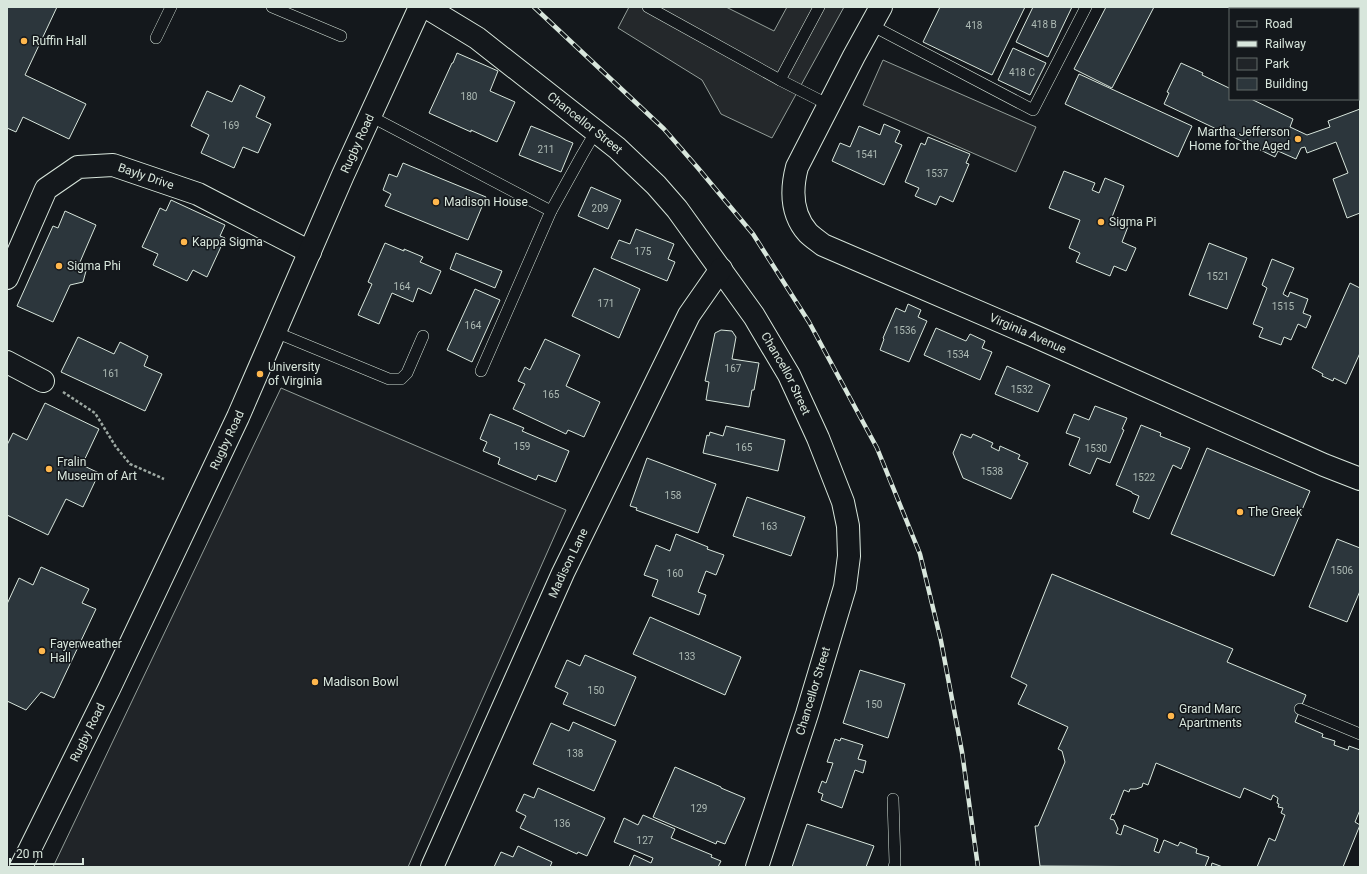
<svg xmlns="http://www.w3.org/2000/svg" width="1367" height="874" font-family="Roboto,sans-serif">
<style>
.green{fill:#202428;stroke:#939e99}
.parking{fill:#24282b;stroke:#939e99}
.building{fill:#2c363c;stroke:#d8e6dc}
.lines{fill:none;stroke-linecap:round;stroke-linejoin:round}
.service-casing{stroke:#d8e6dc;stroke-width:12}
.minor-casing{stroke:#d8e6dc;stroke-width:24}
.secondary-casing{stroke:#d8e6dc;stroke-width:24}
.path{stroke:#9da8a2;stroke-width:2.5;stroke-dasharray:3 2;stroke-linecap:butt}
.service{stroke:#14181c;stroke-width:11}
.minor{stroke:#14181c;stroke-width:22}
.secondary{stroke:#14181c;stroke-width:22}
.rail-casing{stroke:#d8e6dc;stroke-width:4.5}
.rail{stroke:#14181c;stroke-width:3;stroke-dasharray:9;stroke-linecap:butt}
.poi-dot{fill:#ffb74d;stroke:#14181c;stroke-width:1.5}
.labels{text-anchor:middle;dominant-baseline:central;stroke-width:3;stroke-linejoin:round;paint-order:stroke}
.number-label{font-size:10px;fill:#adbab4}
.poi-label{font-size:12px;fill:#d8e6dc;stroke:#14181c;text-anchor:start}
.street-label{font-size:12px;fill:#d8e6dc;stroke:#14181c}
</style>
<rect width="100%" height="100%" fill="#14181c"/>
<polygon class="green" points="281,388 566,510 408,867 53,867"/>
<g class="parking">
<polygon points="629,7 726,7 774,31 787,7 844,7 772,138 721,114 702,80 618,28"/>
<polygon points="883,60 1036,127 1016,172 863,105"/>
</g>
<g class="building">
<polygon points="7,7 57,7 25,75 86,104 69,139 23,117 16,132 7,128"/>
<polygon points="940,7 1025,7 992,75 923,42"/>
<polygon points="1033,7 1072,7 1048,57 1016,42"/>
<polygon points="1106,7 1154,7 1112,88 1074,69"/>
<polygon points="1239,7 1249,7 1248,9 1243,9"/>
<polygon points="1013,48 1046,63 1030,95 998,80"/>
<polygon points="457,53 498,71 490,91 515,102 497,142 471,130 471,132 429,113 452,63 453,63"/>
<polygon points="1181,63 1203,73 1202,75 1229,88 1230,87 1230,99 1251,99 1293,119 1290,127 1307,135 1330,127 1328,121 1360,109 1360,213 1347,218 1333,179 1348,173 1336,142 1307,153 1305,147 1301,148 1296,159 1278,151 1275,157 1164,104 1169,93 1167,92"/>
<polygon points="1079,74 1192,126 1178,157 1065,104"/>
<polygon points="240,85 265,97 256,117 271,124 258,153 243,147 234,168 201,153 209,135 191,126 207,91 232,102"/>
<polygon points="884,124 900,131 895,142 902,145 884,185 832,161 840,143 850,147 859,126 880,135"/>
<polygon points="531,126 573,143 561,172 519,155"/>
<polygon points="928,137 970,154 966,163 969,164 953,202 940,196 936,205 915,196 919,188 905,182 921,143 925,145"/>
<polygon points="403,163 486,197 468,240 385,206 391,194 383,190 389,174 397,177"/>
<polygon points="1064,171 1095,183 1092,190 1099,193 1105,178 1124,186 1112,217 1129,224 1122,242 1136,248 1126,271 1114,266 1110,276 1076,262 1080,253 1069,248 1080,220 1049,208"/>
<polygon points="591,187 621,200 608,229 578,216"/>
<polygon points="171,200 225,225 220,236 225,238 207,277 193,270 187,281 153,265 158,254 142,247 160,208 166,211"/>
<polygon points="65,211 96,225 80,262 86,271 83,282 70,285 53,322 17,306 53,226 58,228"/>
<polygon points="636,229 674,244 668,259 675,262 667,281 611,258 619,240 630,244"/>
<polygon points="385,243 404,251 404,249 423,257 420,262 441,271 431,294 418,288 413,302 392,293 379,324 358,315 372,284 368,282"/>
<polygon points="1209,243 1247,258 1227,309 1189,295"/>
<polygon points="456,253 502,271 495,288 450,269"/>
<polygon points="1272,259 1294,268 1283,294 1288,297 1290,292 1308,299 1303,313 1311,316 1306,328 1298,324 1291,340 1284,337 1281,345 1259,337 1263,328 1253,324 1267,288 1262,285"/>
<polygon points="594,268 640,289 619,338 572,316"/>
<polygon points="1350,283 1360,288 1360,353 1346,384 1334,378 1333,381 1322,376 1323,374 1312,368"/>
<polygon points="475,289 500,300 472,362 447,350"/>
<polygon points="908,304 921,310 918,317 927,321 909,362 880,350 884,339 883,338 896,308 905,312"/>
<polygon points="936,328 966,341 970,334 985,341 982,348 992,352 980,380 924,355"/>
<polygon points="721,330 732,331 736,337 732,359 759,363 754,390 752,390 749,407 706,400 709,382 705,381 715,333"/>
<polygon points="78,337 114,354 120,342 148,356 144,366 162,374 145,411 61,372"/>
<polygon points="545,339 580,355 566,386 600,402 584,437 568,430 566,434 513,409 525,384 518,381 525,367 530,370"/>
<polygon points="1007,366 1050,385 1038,412 995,394"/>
<polygon points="45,403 99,429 82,465 99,473 83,507 66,499 48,535 7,515 7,445 13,433 27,440"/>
<polygon points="1095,406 1127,418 1122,429 1124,430 1110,463 1097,458 1090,474 1069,465 1080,438 1066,433 1074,414 1089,420"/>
<polygon points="490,414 524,428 522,431 569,451 556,482 538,475 536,480 498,464 500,458 483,451 487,442 480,439"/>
<polygon points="1141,425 1161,433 1160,436 1190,448 1181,469 1173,465 1149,519 1133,512 1139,496 1132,493 1132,492 1116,485"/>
<polygon points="726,426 785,440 778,471 703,453 707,435 709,436 710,432 723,436"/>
<polygon points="961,434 971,438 973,434 993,443 991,447 999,451 1000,446 1020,455 1018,459 1028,463 1011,499 963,478 953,453"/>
<polygon points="1207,448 1310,491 1274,576 1171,534"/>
<polygon points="647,458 716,484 698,533 636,510 637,508 630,506"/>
<polygon points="747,497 805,517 791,556 733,536"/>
<polygon points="676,534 708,547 707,549 724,555 716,575 706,571 698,592 706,595 699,615 652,596 658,580 644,575 656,545 670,551"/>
<polygon points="1337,539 1360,548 1360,591 1347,622 1309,607"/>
<polygon points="41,567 89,589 82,603 96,609 54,698 41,692 26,710 7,701 7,604 19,578 33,585"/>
<polygon points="1052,574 1233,649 1227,662 1306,695 1295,722 1323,734 1322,737 1335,741 1334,745 1348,750 1349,746 1360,750 1360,810 1355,822 1360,825 1343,867 1257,867 1269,838 1275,841 1285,815 1281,813 1283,808 1278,807 1279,804 1277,803 1278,798 1273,795 1271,800 1244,788 1240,798 1156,763 1148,785 1143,783 1142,787 1136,789 1130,789 1129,792 1124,790 1114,815 1112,814 1110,819 1114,820 1118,829 1116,833 1121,835 1124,825 1158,839 1154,851 1159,853 1164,840 1178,846 1180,842 1197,849 1196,853 1209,857 1205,867 1040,866 1035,826 1038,826 1065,762 1062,751 1058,749 1068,727 1018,704 1027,685 1011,677"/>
<polygon points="650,617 741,657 725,695 633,654"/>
<polygon points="585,655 636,677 615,726 563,704 568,693 555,687 567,660 580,666"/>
<polygon points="860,670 905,684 888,738 843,723"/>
<polygon points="573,722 616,741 594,791 533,764 551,723 569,731"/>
<polygon points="841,738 863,745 858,759 866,761 863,773 855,770 842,808 821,800 823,794 818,792 822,781 826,783 833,763 827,762 835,739 840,741"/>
<polygon points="675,767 721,787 721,788 745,798 725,844 717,841 716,844 653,817"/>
<polygon points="538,788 605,818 587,856 578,852 577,854 520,828 526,816 516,811 524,794 534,798"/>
<polygon points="643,815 675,829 671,838 712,855 711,857 721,861 718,867 629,867 634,855 651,863 653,858 614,842 624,818 638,825"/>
<polygon points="807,824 874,846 866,867 792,867"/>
<polygon points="518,846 552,862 550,867 494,867 501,852 513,857"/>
<polygon points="1212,863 1223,867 1211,867"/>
</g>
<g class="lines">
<g class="service-casing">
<g id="service">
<polyline points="272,7 341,36"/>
<polyline points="648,7 780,80 829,105"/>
<polyline points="871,25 1033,110 1086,7"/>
<polyline points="156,38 171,7"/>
<polyline points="780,80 819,7"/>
<polyline points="370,116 551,211"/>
<polyline points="275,332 389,379 401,379 407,373 423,336"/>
<polyline points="481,371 551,211 582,155 596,131"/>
<polyline points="1300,709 1360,734"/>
<polyline points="893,799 895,863 894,867"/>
</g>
</g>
<g class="minor-casing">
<g id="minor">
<path id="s1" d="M426,7L477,38L617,148L656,185L677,209L754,316L789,375L818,438L843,502L848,526L849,556L845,587L807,714L757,867"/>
<path id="s2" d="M881,7L854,56L797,167C791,190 791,214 808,233C812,237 818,241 823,245L1032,335L1324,465L1360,479"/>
<polyline points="1318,9 1319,7"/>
<path id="s3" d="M7,278L46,189L78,167L113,165L198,194L310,252"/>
<polyline points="7,362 43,381"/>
<path id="s4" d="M432,867L563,573L689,315L721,269"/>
</g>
</g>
<g class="secondary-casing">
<g id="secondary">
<path id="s5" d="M21,867L109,689L238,417L343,175L420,7"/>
</g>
</g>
<polyline class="path" points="63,392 95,413 116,447 130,464 164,479"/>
<use href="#service" class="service"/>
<use href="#minor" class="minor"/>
<use href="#secondary" class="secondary"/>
<g class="rail-casing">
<polyline id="rail" points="534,7 664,129 698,168 753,234 809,322 877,448 920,554 941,641 962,752 978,867"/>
</g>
<use href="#rail" class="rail"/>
</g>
<g class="poi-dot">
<circle cx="24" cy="41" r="4"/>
<circle cx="1298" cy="139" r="4"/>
<circle cx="436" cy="202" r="4"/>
<circle cx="1101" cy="222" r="4"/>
<circle cx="184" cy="242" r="4"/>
<circle cx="59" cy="266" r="4"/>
<circle cx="260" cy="374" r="4"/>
<circle cx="49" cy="469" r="4"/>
<circle cx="1240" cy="512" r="4"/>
<circle cx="42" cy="651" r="4"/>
<circle cx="315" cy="682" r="4"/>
<circle cx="1171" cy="716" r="4"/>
</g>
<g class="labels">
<g class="number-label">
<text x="1044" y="24">418 B</text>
<text x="974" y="25">418</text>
<text x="1022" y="72">418 C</text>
<text x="469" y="96">180</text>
<text x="231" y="125">169</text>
<text x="546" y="149">211</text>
<text x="867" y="154">1541</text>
<text x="937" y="173">1537</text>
<text x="600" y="208">209</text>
<text x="643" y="251">175</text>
<text x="1218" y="276">1521</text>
<text x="402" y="286">164</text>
<text x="606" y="303">171</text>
<text x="1283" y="306">1515</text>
<text x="473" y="325">164</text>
<text x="905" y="330">1536</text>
<text x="958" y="354">1534</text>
<text x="733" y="368">167</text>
<text x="111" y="373">161</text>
<text x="1022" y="389">1532</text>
<text x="551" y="394">165</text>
<text x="522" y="446">159</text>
<text x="744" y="447">165</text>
<text x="1096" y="448">1530</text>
<text x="992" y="471">1538</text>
<text x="1144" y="477">1522</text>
<text x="673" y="495">158</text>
<text x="769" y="526">163</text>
<text x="1342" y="570">1506</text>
<text x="675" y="573">160</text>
<text x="687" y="656">133</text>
<text x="596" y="690">150</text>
<text x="874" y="704">150</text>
<text x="575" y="753">138</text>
<text x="699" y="808">129</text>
<text x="562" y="823">136</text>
<text x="645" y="840">127</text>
</g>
<g class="poi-label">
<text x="32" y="41">Ruffin Hall</text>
<text x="1290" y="132" text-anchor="end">Martha Jefferson<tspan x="1290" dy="14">Home for the Aged</tspan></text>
<text x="444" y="202">Madison House</text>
<text x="1109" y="222">Sigma Pi</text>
<text x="192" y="242">Kappa Sigma</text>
<text x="67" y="266">Sigma Phi</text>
<text x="268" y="367">University<tspan x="268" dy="14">of Virginia</tspan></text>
<text x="57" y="462">Fralin<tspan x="57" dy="14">Museum of Art</tspan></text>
<text x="1248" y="512">The Greek</text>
<text x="50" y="644">Fayerweather<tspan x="50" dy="14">Hall</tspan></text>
<text x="323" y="682">Madison Bowl</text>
<text x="1179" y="709">Grand Marc<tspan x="1179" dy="14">Apartments</tspan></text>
</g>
<g class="street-label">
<text stroke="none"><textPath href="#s1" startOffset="197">Chancellor Street</textPath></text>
<text stroke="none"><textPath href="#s5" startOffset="798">Rugby Road</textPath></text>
<text stroke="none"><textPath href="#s3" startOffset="206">Bayly Drive</textPath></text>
<text stroke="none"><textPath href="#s2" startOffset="493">Virginia Avenue</textPath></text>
<text stroke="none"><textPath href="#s1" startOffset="521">Chancellor Street</textPath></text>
<text stroke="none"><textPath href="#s5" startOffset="474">Rugby Road</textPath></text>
<text stroke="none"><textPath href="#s4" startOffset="333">Madison Lane</textPath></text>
<text transform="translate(813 691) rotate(-73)">Chancellor Street</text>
<text stroke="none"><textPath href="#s5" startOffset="150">Rugby Road</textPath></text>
</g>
</g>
<rect width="1367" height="874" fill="none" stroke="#d8e6dc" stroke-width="16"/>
<rect x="1229" y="8" width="130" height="92" fill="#14181c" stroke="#626a69"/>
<rect x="1237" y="21" width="20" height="6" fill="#14181c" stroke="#626a69"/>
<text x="1265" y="28" font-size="12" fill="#d8e6dc">Road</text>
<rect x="1237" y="41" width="20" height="6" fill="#d8e6dc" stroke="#626a69"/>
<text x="1265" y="48" font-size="12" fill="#d8e6dc">Railway</text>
<rect x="1237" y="58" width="20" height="12" fill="#202428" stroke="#626a69"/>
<text x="1265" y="68" font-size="12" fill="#d8e6dc">Park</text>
<rect x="1237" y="78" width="20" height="12" fill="#2c363c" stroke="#626a69"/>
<text x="1265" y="88" font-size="12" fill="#d8e6dc">Building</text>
<path d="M10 858v6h73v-6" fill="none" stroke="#d8e6dc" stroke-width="2"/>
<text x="16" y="858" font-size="12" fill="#d8e6dc" stroke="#14181c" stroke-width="3" paint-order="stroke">20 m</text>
</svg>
